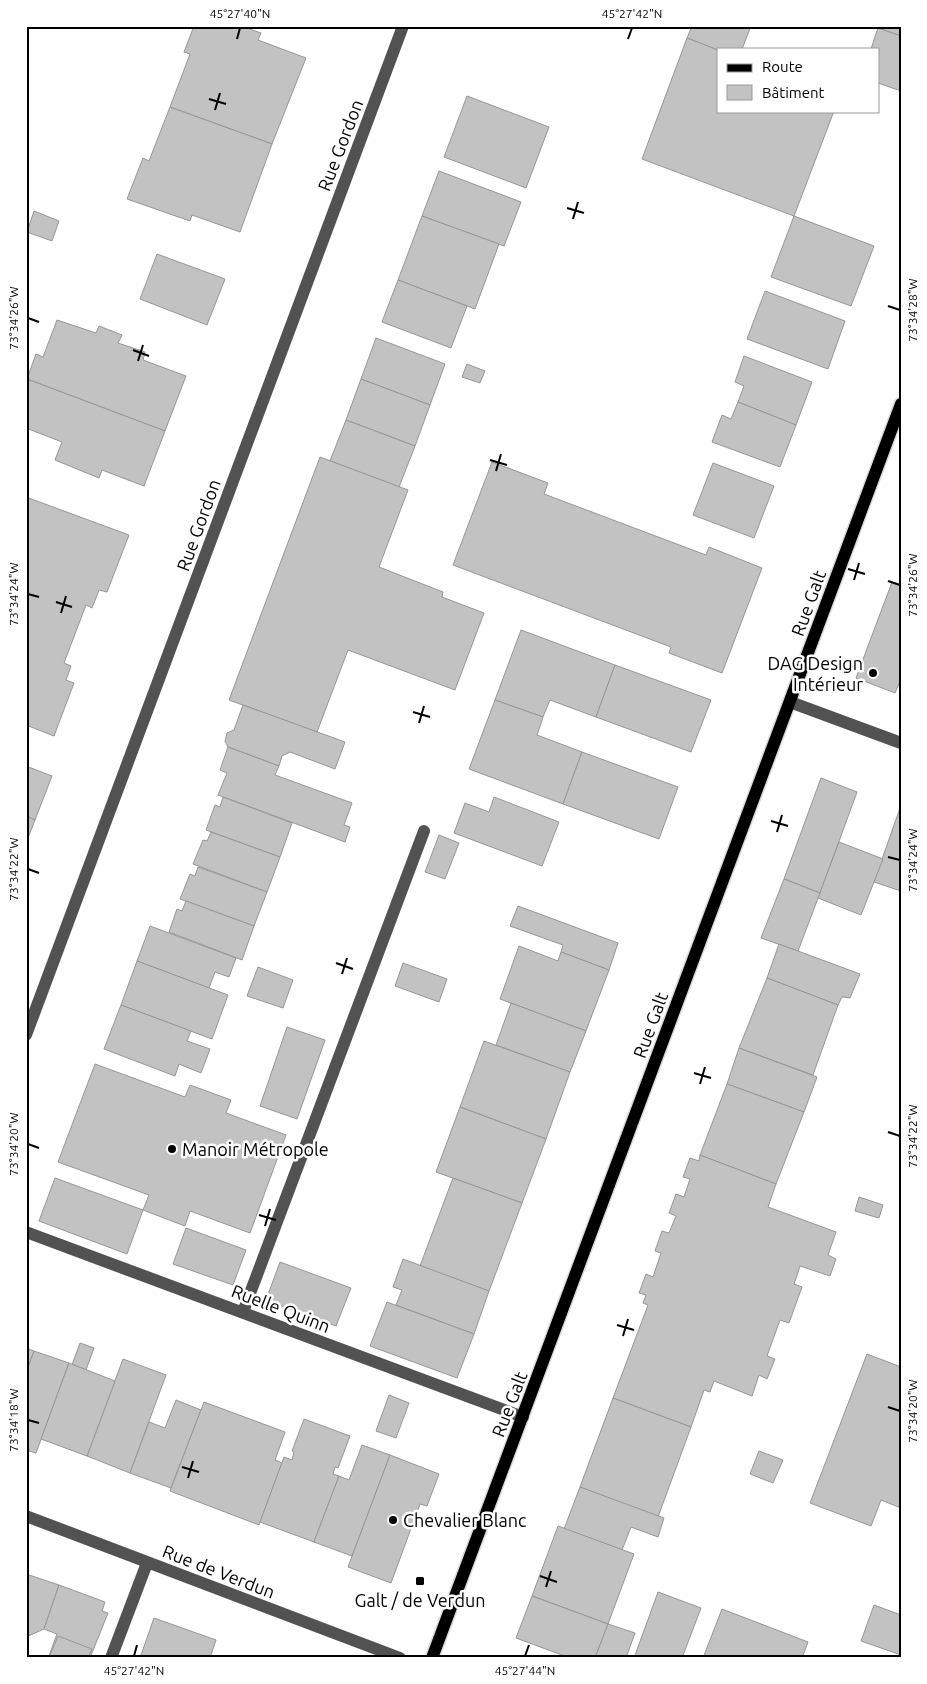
<svg xmlns="http://www.w3.org/2000/svg" width="927" height="1684" font-family="Ubuntu,sans-serif">
<style>
.building{fill:#c2c2c2;stroke:#969696}
.lines{fill:none;stroke-linecap:round;stroke-linejoin:round}
.major-casing{stroke:#dbdbdb;stroke-width:15}
.minor{stroke:#525252;stroke-width:12}
.major{stroke:#000;stroke-width:12}
.ticks{fill:none;stroke:#000;stroke-width:2}
.poi-dot{fill:#000;stroke:#fff;stroke-width:2}
.labels{text-anchor:middle;dominant-baseline:central;stroke-width:5;stroke-linejoin:round;paint-order:stroke}
.street-label{font-size:18px;fill:#000;stroke:#fff}
.poi-label{font-size:18px;fill:#000;stroke:#fff;text-anchor:start}
.neatline{fill:none;stroke:#000;stroke-width:2}
.ticks-label{font-size:12px;text-anchor:middle;fill:#000}
</style>
<rect width="100%" height="100%" fill="#fff"/>
<g class="building">
<polygon points="194,26 241,26 261,33 258,40 306,58 272,144 170,107 190,54 184,52"/>
<polygon points="692,26 751,26 742,49 718,50 687,38"/>
<polygon points="879,26 901,26 901,36 878,28"/>
<polygon points="878,28 901,36 901,91 878,83 878,49 871,49"/>
<polygon points="687,38 718,50 718,111 834,111 794,216 642,159"/>
<polygon points="467,96 549,127 526,188 444,157"/>
<polygon points="170,107 272,144 240,232 192,215 190,221 127,199 143,158 149,161"/>
<polygon points="439,171 521,202 504,246 422,216"/>
<polygon points="34,211 59,221 52,241 27,232"/>
<polygon points="422,216 499,244 475,309 398,280"/>
<polygon points="794,216 874,246 851,306 771,277"/>
<polygon points="157,254 225,279 207,325 140,299"/>
<polygon points="398,280 467,306 451,348 382,322"/>
<polygon points="765,291 845,321 828,369 747,339"/>
<polygon points="57,320 96,333 99,326 122,335 118,343 145,352 143,360 186,376 165,431 27,379 36,354 43,357"/>
<polygon points="376,338 445,364 430,405 361,379"/>
<polygon points="744,356 812,382 796,425 738,402 744,386 735,382"/>
<polygon points="467,364 485,371 480,383 462,377"/>
<polygon points="27,379 165,431 144,486 102,470 99,478 55,460 62,442 26,428"/>
<polygon points="361,379 430,405 415,446 346,420"/>
<polygon points="738,402 796,425 780,467 712,442 722,415 731,419"/>
<polygon points="346,420 415,446 399,487 330,461"/>
<polygon points="320,457 408,490 379,567 443,592 442,597 484,613 455,690 348,650 317,732 229,700"/>
<polygon points="492,462 548,483 544,494 706,555 709,547 762,568 722,673 669,653 671,647 453,565"/>
<polygon points="713,463 774,486 754,538 693,515"/>
<polygon points="26,497 129,535 107,592 99,590 92,608 86,605 64,663 71,666 66,680 74,683 54,736 26,725"/>
<polygon points="892,582 901,585 901,679 895,693 856,678"/>
<polygon points="521,630 615,665 596,717 550,700 543,717 495,700"/>
<polygon points="615,665 711,700 691,752 596,717"/>
<polygon points="495,700 543,717 537,735 582,752 563,804 469,769"/>
<polygon points="243,705 345,742 335,769 290,752 282,756 279,766 228,747 225,741 227,733 234,730"/>
<polygon points="228,747 279,766 275,775 352,803 344,825 350,827 345,842 218,795 227,773 220,770"/>
<polygon points="582,752 678,787 659,839 563,804"/>
<polygon points="26,766 52,776 35,820 26,816"/>
<polygon points="821,778 857,792 820,893 784,879"/>
<polygon points="223,797 292,823 280,857 206,830 215,805 220,807"/>
<polygon points="494,797 559,822 542,866 454,833 465,803 489,812"/>
<polygon points="900,808 901,808 901,891 874,882"/>
<polygon points="26,816 35,820 26,843"/>
<polygon points="211,832 280,857 267,892 193,864 203,840 207,841"/>
<polygon points="439,835 459,843 445,879 425,872"/>
<polygon points="839,842 883,859 861,915 818,898"/>
<polygon points="198,867 267,892 254,926 180,899 190,874 195,876"/>
<polygon points="784,879 820,893 798,951 761,938"/>
<polygon points="186,901 254,926 242,960 169,932 177,909 182,911"/>
<polygon points="518,906 618,943 609,970 561,952 563,945 510,926"/>
<polygon points="150,926 236,958 229,977 215,972 209,988 137,961"/>
<polygon points="779,944 860,974 850,998 842,997 838,1005 767,978"/>
<polygon points="519,946 558,961 561,952 609,970 586,1031 500,999"/>
<polygon points="137,961 228,995 212,1039 121,1005"/>
<polygon points="403,963 447,979 439,1002 395,986"/>
<polygon points="258,967 293,980 283,1008 247,996"/>
<polygon points="767,978 838,1005 813,1075 739,1048"/>
<polygon points="511,1003 586,1031 570,1072 496,1045"/>
<polygon points="121,1005 191,1031 187,1041 210,1049 201,1073 179,1064 175,1076 104,1049"/>
<polygon points="287,1027 325,1040 297,1119 260,1106"/>
<polygon points="484,1041 570,1072 546,1139 460,1107"/>
<polygon points="739,1048 817,1077 804,1112 727,1084"/>
<polygon points="95,1064 185,1097 190,1085 231,1100 226,1113 286,1135 250,1233 190,1211 185,1226 169,1220 143,1210 149,1195 58,1162"/>
<polygon points="727,1084 804,1112 776,1184 700,1155"/>
<polygon points="460,1107 546,1139 522,1203 436,1172"/>
<polygon points="700,1155 776,1184 768,1207 836,1232 828,1255 836,1259 830,1276 800,1266 794,1284 802,1287 789,1323 780,1320 767,1356 775,1359 767,1379 759,1375 752,1396 714,1381 710,1392 704,1390 691,1427 613,1398 648,1305 643,1303 646,1295 639,1293 646,1274 653,1277 661,1253 655,1251 662,1231 669,1233 676,1216 669,1213 676,1194 684,1197 690,1179 683,1177 690,1158 699,1161"/>
<polygon points="55,1178 143,1210 127,1254 39,1221"/>
<polygon points="453,1178 522,1203 489,1291 420,1266"/>
<polygon points="859,1197 883,1205 879,1218 855,1211"/>
<polygon points="186,1228 246,1250 233,1285 173,1264"/>
<polygon points="403,1259 489,1291 474,1334 396,1305 402,1290 393,1287"/>
<polygon points="280,1262 351,1288 336,1326 266,1300"/>
<polygon points="387,1302 474,1334 457,1378 370,1346"/>
<polygon points="80,1343 94,1348 86,1370 72,1365"/>
<polygon points="26,1348 34,1351 26,1373"/>
<polygon points="34,1351 69,1363 36,1453 26,1450 26,1373"/>
<polygon points="867,1354 901,1367 901,1508 881,1500 871,1526 810,1503"/>
<polygon points="123,1359 166,1375 130,1473 87,1456"/>
<polygon points="69,1363 115,1381 87,1456 41,1439"/>
<polygon points="389,1395 409,1403 396,1438 376,1431"/>
<polygon points="613,1398 691,1427 658,1517 580,1487"/>
<polygon points="176,1400 201,1410 171,1488 130,1473 149,1422 165,1428"/>
<polygon points="204,1402 285,1432 275,1460 282,1463 259,1525 170,1491"/>
<polygon points="304,1419 350,1436 338,1468 335,1467 333,1474 339,1476 314,1542 260,1522 284,1457 292,1460 294,1452 292,1451"/>
<polygon points="362,1445 390,1455 352,1556 314,1542 339,1476 349,1480"/>
<polygon points="759,1451 783,1460 773,1483 750,1474"/>
<polygon points="390,1455 439,1474 427,1506 420,1504 391,1583 348,1567"/>
<polygon points="580,1487 664,1518 658,1537 631,1527 622,1550 564,1529"/>
<polygon points="558,1526 634,1554 608,1624 532,1596"/>
<polygon points="26,1574 59,1585 44,1629 26,1637"/>
<polygon points="59,1585 105,1602 102,1611 108,1613 90,1658 53,1658 49,1656 57,1634 44,1629"/>
<polygon points="658,1592 701,1608 682,1658 634,1658"/>
<polygon points="532,1596 608,1624 595,1658 570,1658 516,1638"/>
<polygon points="874,1605 901,1615 901,1655 861,1641"/>
<polygon points="722,1609 808,1642 802,1658 703,1658"/>
<polygon points="154,1618 216,1640 210,1658 140,1658"/>
<polygon points="608,1624 635,1633 626,1658 595,1658"/>
<polygon points="58,1636 92,1649 88,1658 56,1658 50,1655"/>
</g>
<g class="lines">
<g class="major-casing">
<polyline id="major" points="432,1658 901,404"/>
</g>
<g class="minor">
<polyline points="790,702 901,743"/>
<polyline points="26,1035 403,26"/>
<polyline points="26,1232 523,1417"/>
<polyline points="243,1312 424,831"/>
<polyline points="26,1516 400,1658"/>
<polyline points="111,1658 147,1563"/>
</g>
<use href="#major" class="major"/>
</g>
<path class="ticks" d="M237,39L240,28M628,39L632,28M209,99L226,104M215,110L220,93M567,208L584,213M573,219L578,202M888,306L900,310M28,318L39,322M133,350L149,356M138,361L143,345M490,460L507,465M496,471L501,454M848,569L865,574M854,580L859,563M888,581L900,585M28,594L39,597M56,602L72,607M61,613L66,596M413,712L430,717M419,723L424,706M771,821L788,826M777,832L782,815M888,857L900,860M28,869L39,873M336,963L353,969M342,974L347,958M694,1073L711,1078M700,1084L705,1067M888,1132L900,1136M28,1144L39,1148M259,1215L276,1220M265,1226L270,1209M617,1325L634,1330M623,1336L628,1319M888,1407L900,1411M28,1420L39,1423M182,1467L199,1472M188,1478L193,1461M540,1576L557,1582M546,1587L551,1571M134,1656L137,1645M525,1656L529,1645"/>
<g class="poi-dot">
<circle cx="873" cy="673" r="5"/>
<circle cx="172" cy="1149" r="5"/>
<circle cx="393" cy="1520" r="5"/>
<rect x="415" y="1576" width="10" height="10" rx="2.5"/>
</g>
<g class="labels">
<g class="street-label">
<text transform="translate(340 145) rotate(-69)">Rue Gordon</text>
<text transform="translate(198 525) rotate(-70)">Rue Gordon</text>
<text transform="translate(808 603) rotate(-70)">Rue Galt</text>
<text transform="translate(650 1025) rotate(-70)">Rue Galt</text>
<text transform="translate(281 1308) rotate(21)">Ruelle Quinn</text>
<text transform="translate(509 1404) rotate(-69)">Rue Galt</text>
<text transform="translate(219 1571) rotate(21)">Rue de Verdun</text>
</g>
<g class="poi-label">
<text x="863" y="663" text-anchor="end">DAG Design<tspan x="863" dy="21">Intérieur</tspan></text>
<text x="182" y="1149">Manoir Métropole</text>
<text x="403" y="1520">Chevalier Blanc</text>
<text x="420" y="1600" text-anchor="middle">Galt / de Verdun</text>
</g>
</g>
<rect width="927" height="1684" fill="none" stroke="#ffffff" stroke-width="55"/>
<rect x="717" y="48" width="162" height="65" fill="#ffffff" stroke="#999999"/>
<rect x="727" y="64" width="25" height="8" fill="#000000" stroke="#999999"/>
<text x="762" y="72" font-size="15" fill="#000000">Route</text>
<rect x="727" y="85" width="25" height="15" fill="#c2c2c2" stroke="#999999"/>
<text x="762" y="98" font-size="15" fill="#000000">Bâtiment</text>
<rect x="28" y="28" width="872" height="1628" class="neatline"/>
<g class="ticks-label">
<text x="240" y="18">45°27'40"N</text>
<text x="632" y="18">45°27'42"N</text>
<text transform="translate(913 310) rotate(-90)" y="4">73°34'28"W</text>
<text transform="translate(14 318) rotate(-90)" y="4">73°34'26"W</text>
<text transform="translate(913 585) rotate(-90)" y="4">73°34'26"W</text>
<text transform="translate(14 594) rotate(-90)" y="4">73°34'24"W</text>
<text transform="translate(913 860) rotate(-90)" y="4">73°34'24"W</text>
<text transform="translate(14 869) rotate(-90)" y="4">73°34'22"W</text>
<text transform="translate(913 1136) rotate(-90)" y="4">73°34'22"W</text>
<text transform="translate(14 1144) rotate(-90)" y="4">73°34'20"W</text>
<text transform="translate(913 1411) rotate(-90)" y="4">73°34'20"W</text>
<text transform="translate(14 1420) rotate(-90)" y="4">73°34'18"W</text>
<text x="134" y="1675">45°27'42"N</text>
<text x="525" y="1675">45°27'44"N</text>
</g>
</svg>
